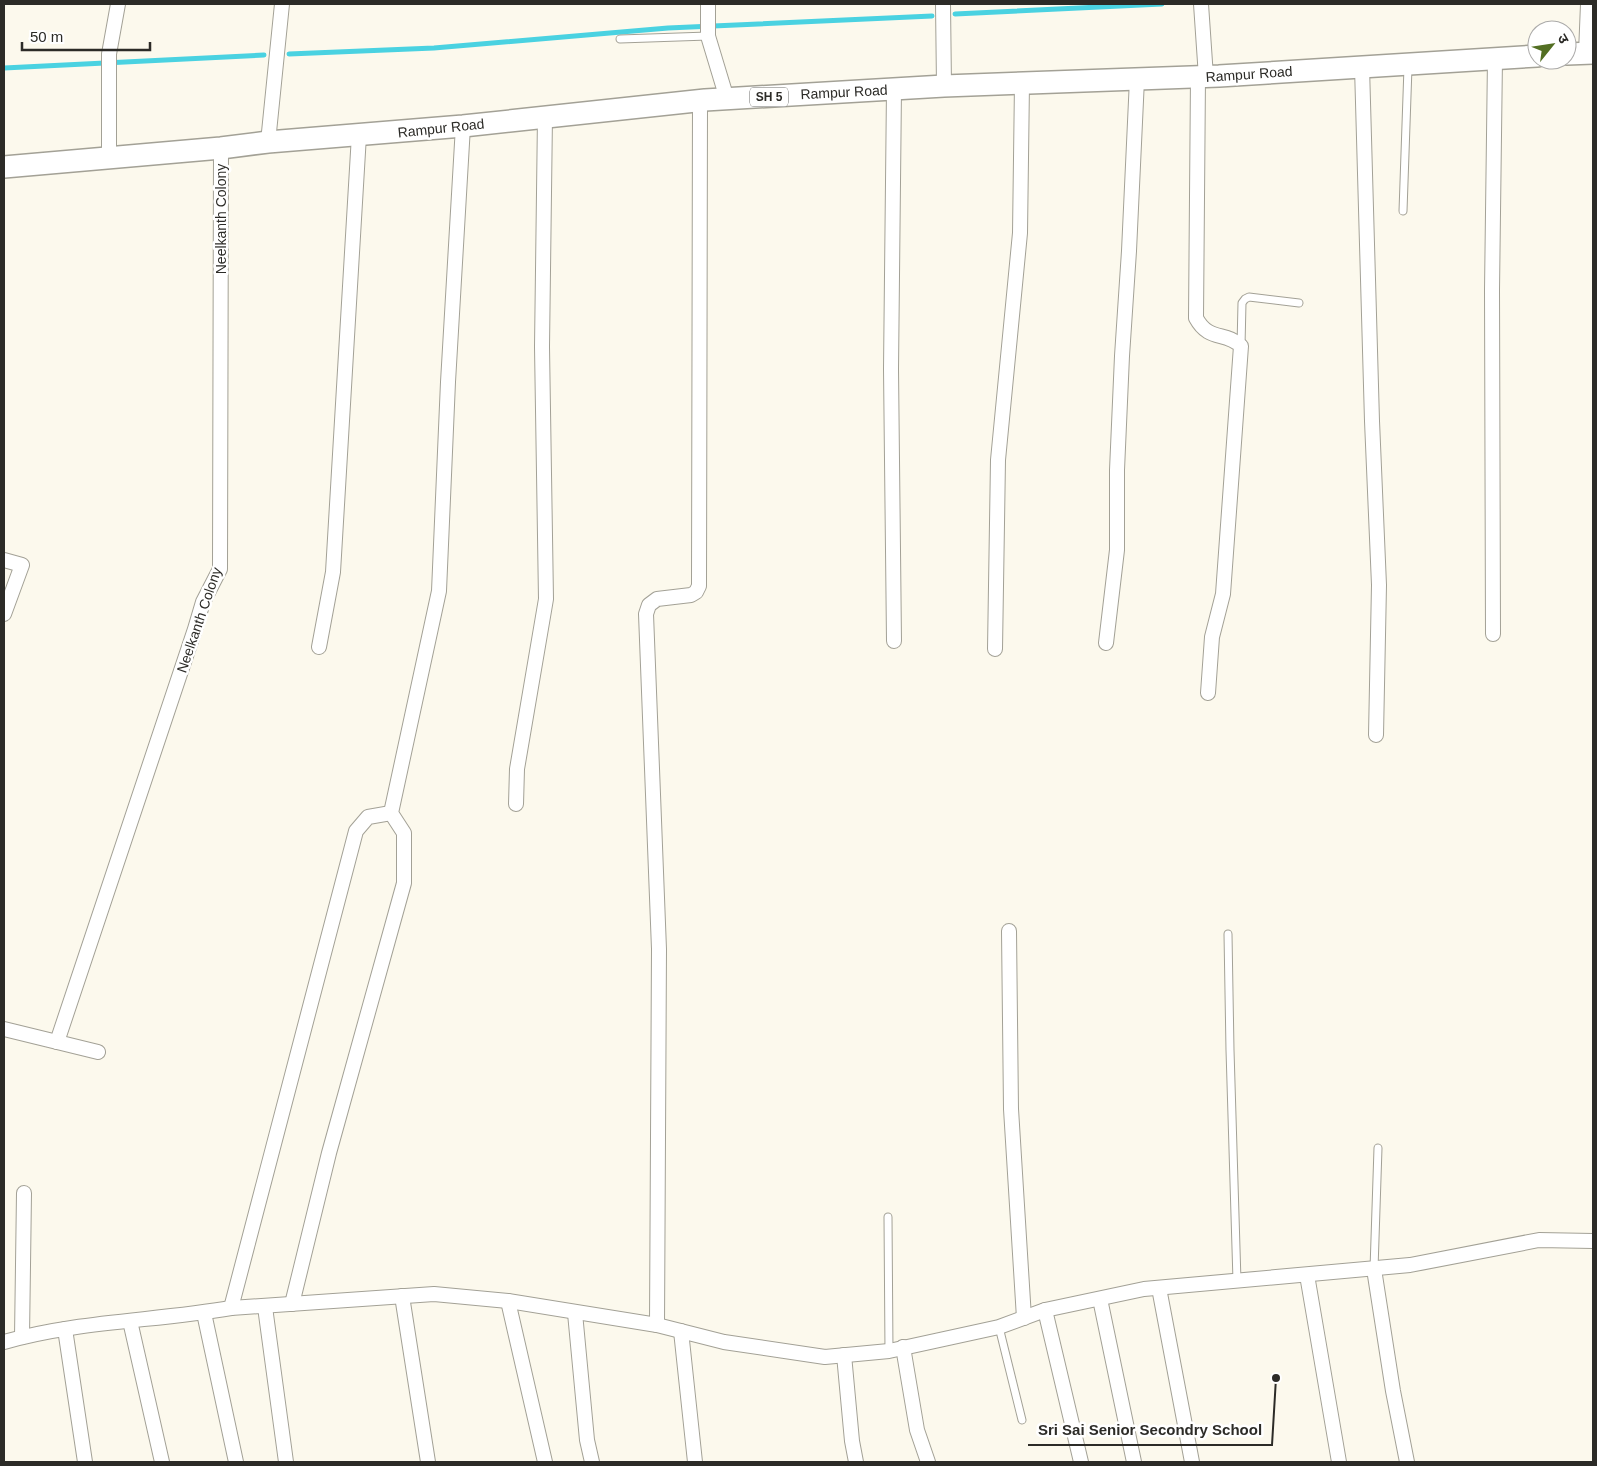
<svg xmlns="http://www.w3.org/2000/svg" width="1597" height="1466" font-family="Helvetica,'Noto Sans Devanagari',sans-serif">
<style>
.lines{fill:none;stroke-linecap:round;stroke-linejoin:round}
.stream{stroke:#4ad2e1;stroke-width:5}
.service-casing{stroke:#a3a196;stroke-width:9}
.minor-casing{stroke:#a3a196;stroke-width:16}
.primary-casing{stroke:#a3a196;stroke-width:24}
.service{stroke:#fff;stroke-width:7}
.minor{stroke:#fff;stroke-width:14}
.primary{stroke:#fff;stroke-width:21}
.labels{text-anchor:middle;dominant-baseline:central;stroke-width:5;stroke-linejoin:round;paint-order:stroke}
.shield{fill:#fff;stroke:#6b6b68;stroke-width:1}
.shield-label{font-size:12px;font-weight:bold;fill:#2c2b27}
.street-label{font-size:14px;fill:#2c2b27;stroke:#fff}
.leader{fill:none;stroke:#2c2b27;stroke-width:2}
.callout-dot{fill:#2c2b27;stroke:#fff;stroke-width:2}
.callout-label{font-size:15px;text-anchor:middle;font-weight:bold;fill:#2c2b27;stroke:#fff;stroke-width:5;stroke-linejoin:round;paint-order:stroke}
</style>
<rect width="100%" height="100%" fill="#fcf9ed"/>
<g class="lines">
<g class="stream">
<polyline points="955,14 1162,4"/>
<polyline points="289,54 434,48 668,28 932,16"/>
<polyline points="4,68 264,55"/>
</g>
<g class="service-casing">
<g id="service">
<polyline points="620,39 708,36"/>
<polyline points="1403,211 1408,67"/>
<polyline points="1241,346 1242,303 1245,299 1249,297 1299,303"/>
<polyline points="1228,934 1230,1050 1237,1281"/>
<polyline points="888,1217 889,1351"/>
<polyline points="1374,1269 1378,1148"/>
<polyline points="999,1327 1022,1420"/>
</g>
</g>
<g class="minor-casing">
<g id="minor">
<polyline points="708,4 708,36 727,99"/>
<polyline points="943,4 944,86"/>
<polyline points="1201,4 1206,77"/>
<polyline points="1586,53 1588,4"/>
<polyline points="1362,67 1372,421 1379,585 1376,735"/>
<path d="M1198,77L1196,318C1209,342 1225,331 1241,346L1223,594L1212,637L1208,693"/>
<polyline points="268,142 282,4"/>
<polyline points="109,157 109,54 118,4"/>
<polyline points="4,560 22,565 4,614"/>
<polyline points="1493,634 1492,290 1495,58"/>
<polyline points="894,641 891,369 894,89"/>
<polyline points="1106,643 1117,550 1117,470 1122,356 1129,251 1137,79"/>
<polyline points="319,647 333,572 359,135"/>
<polyline points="995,649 998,460 1020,233 1022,83"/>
<polyline points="516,804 517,769 546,599 542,347 545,116"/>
<polyline points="1009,931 1011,1109 1024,1318"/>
<polyline points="4,1029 98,1052"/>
<polyline points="57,1042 195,629 203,602 220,569 221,148"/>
<polyline points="1374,1269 1393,1391 1407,1462"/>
<polyline points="1307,1275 1339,1462"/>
<polyline points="1159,1288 1192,1462"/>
<polyline points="402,1296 428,1462"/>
<polyline points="1100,1299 1134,1462"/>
<polyline points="508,1301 545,1462"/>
<polyline points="292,1304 329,1153 404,883 404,833 391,813 439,591 448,382 463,126"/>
<polyline points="265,1307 286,1462"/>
<polyline points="231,1308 356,831 368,817 391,813"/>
<polyline points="1045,1310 1081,1462"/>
<polyline points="204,1313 236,1462"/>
<polyline points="575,1313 587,1440 592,1462"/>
<polyline points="130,1321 162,1462"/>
<polyline points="657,1325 659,949 646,614 649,605 657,599 691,595 696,592 699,586 700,101"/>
<polyline points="65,1329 85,1462"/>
<polyline points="681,1331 695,1462"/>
<polyline points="22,1337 24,1193"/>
<path d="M4,1342C77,1321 156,1321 231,1308L434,1294L508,1301L657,1325L724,1342L825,1357L889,1351L999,1327L1045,1310L1144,1289L1410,1265L1539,1240L1593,1241"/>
<polyline points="903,1347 917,1430 928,1462"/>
<polyline points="844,1355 852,1441 856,1462"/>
</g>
</g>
<g class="primary-casing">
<g id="primary">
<polyline points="1567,54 1593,53"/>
<polyline points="4,167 221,148 268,142 463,126 705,100 944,86 1219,76 1537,56"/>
</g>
</g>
<use href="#service" class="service"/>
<use href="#minor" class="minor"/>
<use href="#primary" class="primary"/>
</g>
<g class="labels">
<rect class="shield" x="750" y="87.5" width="38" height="19" rx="4"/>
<g class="shield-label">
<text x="769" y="97">SH 5</text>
</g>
<g class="street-label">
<text transform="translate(1249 74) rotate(-4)">Rampur Road</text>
<text transform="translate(844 92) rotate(-3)">Rampur Road</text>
<text transform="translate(441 128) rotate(-6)">Rampur Road</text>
<text transform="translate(221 219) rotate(-90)">Neelkanth Colony</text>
<text transform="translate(199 620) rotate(-71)">Neelkanth Colony</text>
</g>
</g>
<path class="leader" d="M1276 1378L1272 1445H1028"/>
<circle class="callout-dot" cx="1276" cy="1378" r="5"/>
<g class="callout-label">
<text x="1150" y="1435">Sri Sai Senior Secondry School</text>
</g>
<rect width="1597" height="1466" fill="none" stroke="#2c2b27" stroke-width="10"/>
<g transform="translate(1552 45) rotate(60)"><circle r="24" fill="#ffffff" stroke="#abaaa9"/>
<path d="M0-4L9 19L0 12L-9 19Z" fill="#536f23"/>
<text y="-8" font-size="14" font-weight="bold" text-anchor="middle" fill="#2c2b27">उ</text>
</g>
<path d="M22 42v8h128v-8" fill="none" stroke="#2c2b27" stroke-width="2.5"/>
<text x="30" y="42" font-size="15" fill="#2c2b27" stroke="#ffffff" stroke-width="4" paint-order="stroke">50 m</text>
</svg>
